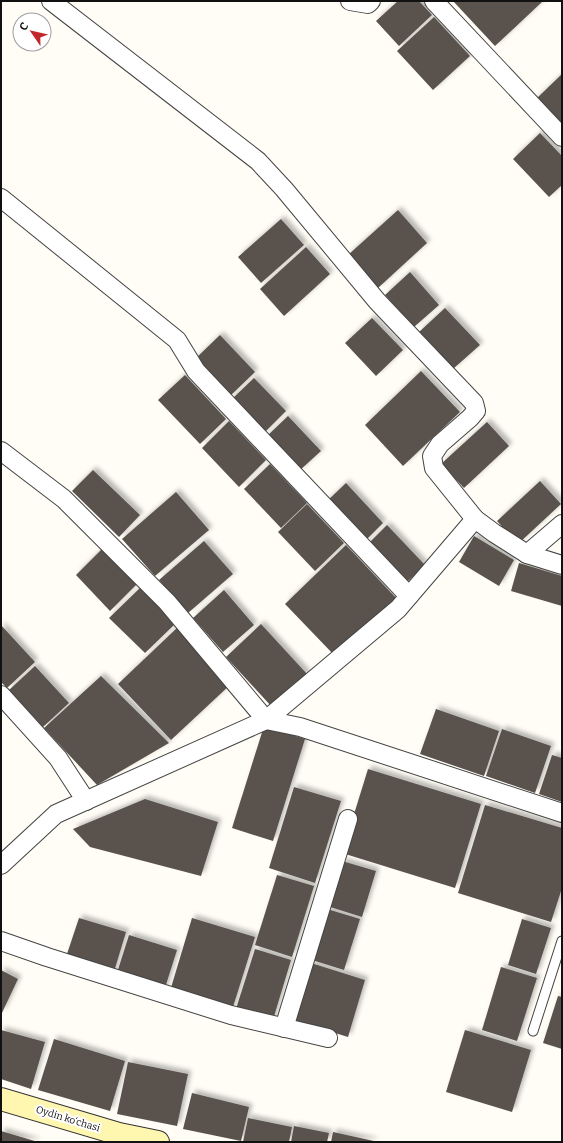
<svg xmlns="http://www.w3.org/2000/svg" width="563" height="1143" font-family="Bitter,serif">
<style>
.building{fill:#5a524d;filter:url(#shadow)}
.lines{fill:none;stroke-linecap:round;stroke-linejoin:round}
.lane-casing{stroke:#444;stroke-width:11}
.street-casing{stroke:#444;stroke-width:20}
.secondary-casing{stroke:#333;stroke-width:24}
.lane{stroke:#fff;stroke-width:9}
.street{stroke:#fff;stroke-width:18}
.secondary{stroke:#fff6b0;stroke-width:22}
.labels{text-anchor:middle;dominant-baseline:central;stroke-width:4;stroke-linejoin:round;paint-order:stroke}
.street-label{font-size:10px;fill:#111;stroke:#fff}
</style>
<defs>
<filter id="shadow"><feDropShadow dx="3.5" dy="-3.5" stdDeviation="2" flood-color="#0004"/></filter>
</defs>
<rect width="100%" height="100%" fill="#fffdf5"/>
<g class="building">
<polygon points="398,1 419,1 432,15 399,46 376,21"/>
<polygon points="453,1 543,1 495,46"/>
<polygon points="434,17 470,56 433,90 397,51"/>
<polygon points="562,74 562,130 534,101"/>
<polygon points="540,133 562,156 562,185 549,197 513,159"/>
<polygon points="398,210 427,243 378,288 348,255"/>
<polygon points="281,219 304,245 261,283 238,257"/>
<polygon points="306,247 330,274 284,316 260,289"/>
<polygon points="410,272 439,305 414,327 385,295"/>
<polygon points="445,308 480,345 453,369 419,332"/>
<polygon points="372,318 403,350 376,376 345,343"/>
<polygon points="220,335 255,372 228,398 193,361"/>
<polygon points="421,371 460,412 403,466 365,425"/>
<polygon points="185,375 226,419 200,444 158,400"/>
<polygon points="254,378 286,411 263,434 231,400"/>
<polygon points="288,416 321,451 299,471 266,437"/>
<polygon points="229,421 266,460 239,487 202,448"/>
<polygon points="487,422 509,446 464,488 441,464"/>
<polygon points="270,464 307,503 281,528 244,489"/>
<polygon points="93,470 140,515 119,537 72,491"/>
<polygon points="540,481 561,504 518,544 497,521"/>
<polygon points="346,483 383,523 363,543 325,503"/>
<polygon points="176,492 209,530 155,576 122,539"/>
<polygon points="307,504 344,543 315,571 278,532"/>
<polygon points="387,525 425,565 404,585 366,546"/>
<polygon points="474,536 514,560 499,586 459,562"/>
<polygon points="204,541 233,574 188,613 159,580"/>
<polygon points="346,545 396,598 335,656 285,604"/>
<polygon points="104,547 138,583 110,611 76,575"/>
<polygon points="519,563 562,576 562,606 511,591"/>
<polygon points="141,587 175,624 145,653 109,618"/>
<polygon points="224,590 254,625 223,652 193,618"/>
<polygon points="261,624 307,674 272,707 226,657"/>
<polygon points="1,625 35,662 7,688 1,682"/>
<polygon points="178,627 231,684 171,740 118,684"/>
<polygon points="35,666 69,703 43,727 9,690"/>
<polygon points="101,676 169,743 97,785 44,728"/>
<polygon points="436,709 499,731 484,776 420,754"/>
<polygon points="264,726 305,739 273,841 232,828"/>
<polygon points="502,729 551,746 535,793 486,776"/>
<polygon points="552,755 562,758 562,802 539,794"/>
<polygon points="368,769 481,804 455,888 342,853"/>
<polygon points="294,787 341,801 315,883 269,868"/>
<polygon points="145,799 218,822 201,876 90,847 73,829"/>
<polygon points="485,805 562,828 562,888 551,922 458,893"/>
<polygon points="342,861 376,871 362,917 327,906"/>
<polygon points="277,875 314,886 292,957 255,945"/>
<polygon points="327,909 360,919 344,970 312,960"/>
<polygon points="79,918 126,932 113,975 65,960"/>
<polygon points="192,918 255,937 232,1010 170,991"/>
<polygon points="522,919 551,928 536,974 508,965"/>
<polygon points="129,935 177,950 164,991 116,976"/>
<polygon points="255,949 291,960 272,1023 235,1012"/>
<polygon points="311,963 365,980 348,1037 293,1020"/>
<polygon points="501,967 537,978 517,1041 482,1030"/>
<polygon points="1,970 18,979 1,1015"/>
<polygon points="558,996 562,997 562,1049 543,1043"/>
<polygon points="1,1030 45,1042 31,1089 1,1079"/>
<polygon points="465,1030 531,1050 512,1112 446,1092"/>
<polygon points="54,1039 125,1061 110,1111 38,1090"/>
<polygon points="128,1062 188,1074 177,1126 117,1114"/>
<polygon points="192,1093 249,1107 241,1141 183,1129"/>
<polygon points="248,1118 292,1127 289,1142 243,1142"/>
<polygon points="294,1126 329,1133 327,1142 291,1142"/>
<polygon points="1,1131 38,1142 1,1142"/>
<polygon points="333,1132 374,1141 374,1142 331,1142"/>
</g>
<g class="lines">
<g class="lane-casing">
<polyline id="lane" points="533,1031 562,941"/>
</g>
<g class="street-casing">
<g id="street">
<polyline points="51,1 258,161 284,189 377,301 474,403 476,411 470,418 440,444 432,456 434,468 475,519"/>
<polyline points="350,1 368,4 371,1"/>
<polyline points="434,1 562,137"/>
<polyline points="1,198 177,340 196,371 409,596"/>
<polyline points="1,451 64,499 167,602 266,720 300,727 562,813"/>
<polyline points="527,554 562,565"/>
<polyline points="1,695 58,758 86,801"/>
<polyline points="1,865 56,814 266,720 398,609 475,519 494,533 527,554 562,524"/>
<polyline points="1,941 47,957 231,1015 328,1038"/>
<polyline points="284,1028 348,819"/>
</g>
</g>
<g class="secondary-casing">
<polyline id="secondary" points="1,1099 119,1134 158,1142"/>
</g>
<use href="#lane" class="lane"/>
<use href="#street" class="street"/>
<use href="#secondary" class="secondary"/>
</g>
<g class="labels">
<g class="street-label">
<text transform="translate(68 1119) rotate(17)">Oydin ko‘chasi</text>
</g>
</g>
<rect width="563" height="1143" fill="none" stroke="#111111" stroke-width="4"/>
<g transform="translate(32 32) rotate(304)"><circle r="19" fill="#ffffff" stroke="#a0a0a0"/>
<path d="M0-3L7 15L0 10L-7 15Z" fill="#c4262e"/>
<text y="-6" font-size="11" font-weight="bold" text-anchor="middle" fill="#111111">С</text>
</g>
</svg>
